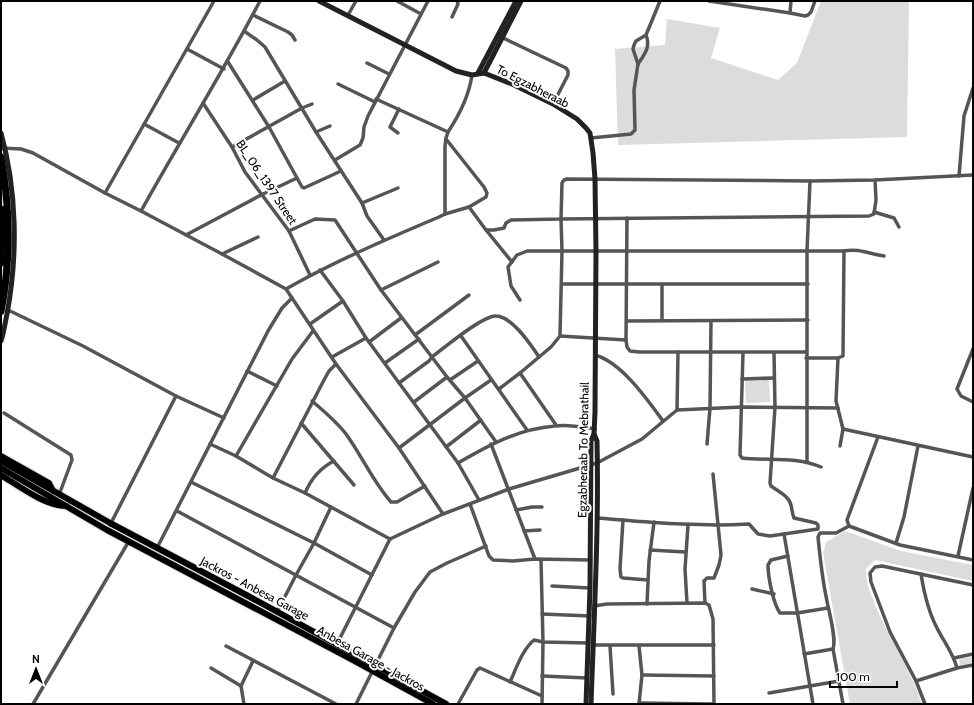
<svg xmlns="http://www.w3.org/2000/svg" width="974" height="705" font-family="Cabin,sans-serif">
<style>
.green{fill:#dcdcdc}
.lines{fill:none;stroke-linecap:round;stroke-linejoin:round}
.primary-casing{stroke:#dbdbdb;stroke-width:8}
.highway-casing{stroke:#dbdbdb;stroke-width:9}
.street{stroke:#555;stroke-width:3.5}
.secondary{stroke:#222;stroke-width:5}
.primary{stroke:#000;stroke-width:6}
.highway{stroke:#000;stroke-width:7}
.labels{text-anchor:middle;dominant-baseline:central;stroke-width:4;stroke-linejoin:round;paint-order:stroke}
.street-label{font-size:12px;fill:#000;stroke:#fff}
</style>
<rect width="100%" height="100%" fill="#fff"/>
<g class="green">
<polygon points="821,1 909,1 907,137 618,145 615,49 665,45 667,19 720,28 711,58 778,80 797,63"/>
<polygon points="745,379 769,379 770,402 746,403"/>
<path d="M845,531L901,551L973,565V581L875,560L866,569C866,585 870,592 876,607C890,640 911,670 922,704H850L823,553L826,542Z"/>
<polygon points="973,657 973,663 960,665 959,659"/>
</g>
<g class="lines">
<g class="primary-casing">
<g id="primary">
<polyline points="1,456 49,483 53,491"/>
<polyline points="1,461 110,523 250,597 446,704"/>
<polyline points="1,468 107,530 353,660 433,704"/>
<path d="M1,475C19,486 45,506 66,506"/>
</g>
</g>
<g class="highway-casing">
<g id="highway">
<path d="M1,157C10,208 11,260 1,311"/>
<polyline points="1,209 2,225 1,263"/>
</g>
</g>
<g class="street">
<path d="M260,1C223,72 180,141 141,211L222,254L286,289L336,364L399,448L443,514"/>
<polyline points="397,1 421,14"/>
<polyline points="709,1 790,13 805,16 808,15 811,12 815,1"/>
<polyline points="790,13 791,1"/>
<polyline points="253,15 288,32 292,35 295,40"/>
<polyline points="348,15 356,1"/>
<polyline points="452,17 458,4 457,1"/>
<polyline points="244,31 257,40 265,47 316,132 362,203 367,216 384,240"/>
<polyline points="501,37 566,68 568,71 568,75 553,104"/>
<polyline points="187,49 224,69"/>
<polyline points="367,63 389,74"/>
<path d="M638,64C644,55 651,47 646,35"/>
<polyline points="338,84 375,102"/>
<path d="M376,99L448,132C460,114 469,96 472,75"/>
<polyline points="253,100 285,81"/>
<polyline points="203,103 232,147 245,172 289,231 310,275"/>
<polyline points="144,124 179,143"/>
<polyline points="316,132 330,126"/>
<polyline points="398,133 390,127 399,109"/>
<polyline points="591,138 631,134 635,130 634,90 638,64 633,49 634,45 636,41 646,35 660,1"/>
<polyline points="232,147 302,108 312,104"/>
<polyline points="1,148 21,149 33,153 105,193"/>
<polyline points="335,160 360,145 363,138 364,127 368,116 428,1"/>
<polyline points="959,176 964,116 973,88"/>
<polyline points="297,178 302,187 304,188 341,171"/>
<polyline points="362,203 398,188"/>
<polyline points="469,207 486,230 494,230 504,228 506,223 511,220 561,219 562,183 564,180 567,179 810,181 875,180 973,175"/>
<polyline points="141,211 105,193 214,1"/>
<polyline points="874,212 894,218 899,227"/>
<polyline points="445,214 469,207 486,197 487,193 484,187 446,139"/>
<polyline points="627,218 626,340 627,347 630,351 639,352 806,352"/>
<polyline points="486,230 512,262"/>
<polyline points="289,231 315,219 335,220 381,290 438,262"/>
<polyline points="186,235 261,195 297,178 269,127 228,62"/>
<path d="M844,251C858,248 870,254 884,256"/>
<polyline points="222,254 258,237"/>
<polyline points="320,270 343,301 366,338 458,463 479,500"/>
<polyline points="562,284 808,284"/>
<polyline points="662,285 662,320"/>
<path d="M286,289C335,261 387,239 439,217L445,214V146L446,138L448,132"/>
<polyline points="381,290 447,377 465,398 496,442"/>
<polyline points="8,310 83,346 176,396 224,418"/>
<polyline points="627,321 808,320"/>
<polyline points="310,324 343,301"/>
<polyline points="415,335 469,295"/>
<polyline points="461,336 527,430"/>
<polyline points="560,336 626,340"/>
<polyline points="369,342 401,318"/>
<polyline points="973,349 957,389 961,396 973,402"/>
<path d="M743,353L740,455L742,458C768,461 796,456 821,467"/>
<path d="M595,355C621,362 647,399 663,421"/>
<polyline points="332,357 366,338"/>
<polyline points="806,358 838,358 843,356 844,251 562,251 561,219 869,216 874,214 876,200 875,180"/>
<polyline points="838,358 836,401 843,429 840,446"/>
<polyline points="385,363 419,339"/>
<polyline points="247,371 277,386"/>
<polyline points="520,373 556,425"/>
<polyline points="742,379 774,378"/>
<polyline points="450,380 478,361"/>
<path d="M399,383L429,361L432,357C444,348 483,315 496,316C512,316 531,345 539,357"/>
<polyline points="499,389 520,373 551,347 560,336 562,251 527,251 517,255 508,267 511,286 520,300"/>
<path d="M312,401C325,412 336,421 346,434C362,456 373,482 391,502H397L425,486"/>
<polyline points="414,402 447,377"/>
<polyline points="677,410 678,352"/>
<polyline points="4,413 71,455 72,460 59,495"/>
<polyline points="301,423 354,485"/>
<polyline points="843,429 973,457"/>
<polyline points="210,444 236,456 273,478 305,493 390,539"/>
<polyline points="491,444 535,559"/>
<polyline points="707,444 710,408 711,321"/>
<polyline points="446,447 481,420"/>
<polyline points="399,448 465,398 491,380"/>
<polyline points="236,456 292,359 313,331"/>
<polyline points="807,462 807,251 810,181"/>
<path d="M458,463C489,445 518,429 555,426C568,424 582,427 595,429"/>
<polyline points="273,478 324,380 329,371 336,364"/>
<polyline points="191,482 314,543 372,575"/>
<path d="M305,493C311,479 320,468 334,461"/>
<polyline points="470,504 489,556 493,560 513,561 535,559 591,560"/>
<polyline points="516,510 532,507 542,507"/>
<polyline points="177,511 394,628"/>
<path d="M597,518C648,522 698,527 749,524L758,534L770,536L818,529V525L816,523L794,518C792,513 792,509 791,505C789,496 778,491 771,486L770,483L775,407L774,353"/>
<polyline points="623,520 620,569 621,577 623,578 648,580"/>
<polyline points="110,525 176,396"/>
<polyline points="849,526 900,545 973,560"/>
<polyline points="849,526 847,520 878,437"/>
<polyline points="524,531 540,530"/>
<polyline points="784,534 813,704"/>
<polyline points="896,543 904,517 918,446"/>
<polyline points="157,548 268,331 282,308 292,298"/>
<polyline points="650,550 685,552"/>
<path d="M788,556L771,560L768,565C768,577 773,603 780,613H797L828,608"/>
<polyline points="958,556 973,488"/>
<polyline points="541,560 543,642 542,704"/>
<path d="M921,574C924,593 928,611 937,628C944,642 953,653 957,668"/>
<polyline points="552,586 590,588"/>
<polyline points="752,589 774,594"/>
<polyline points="687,603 685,569 688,525"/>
<polyline points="705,603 704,581 707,578 714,578 719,565 721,555 713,474"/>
<polyline points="647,604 649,561 654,522"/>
<polyline points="594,606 607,604 705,603 709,605 713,619 714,704"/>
<polyline points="277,612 296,575 314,543 331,507"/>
<polyline points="542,614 590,616"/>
<polyline points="337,644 390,539 443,514 509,489 597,463 642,439 677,410 742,407 838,408"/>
<polyline points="593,645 714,645"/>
<polyline points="226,646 336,704"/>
<polyline points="610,646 613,694"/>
<polyline points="639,646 642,675 639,704"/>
<polyline points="804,654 833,649"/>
<polyline points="954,658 973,654"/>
<polyline points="211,668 241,686"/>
<polyline points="642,675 714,676"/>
<polyline points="542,676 587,678"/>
<polyline points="916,681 957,668 973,665"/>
<path d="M510,682C516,669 522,650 534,640L543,642L589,643"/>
<polyline points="769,693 839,681"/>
<polyline points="639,703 712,704"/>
<polyline points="33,704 129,541"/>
<polyline points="244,704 241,686 253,661"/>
<polyline points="356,704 394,628 415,592 430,572 447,563 486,546"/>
<polyline points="458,704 477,670 480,668 542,696"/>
<path d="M843,704L833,649C837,638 828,609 826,596C822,577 820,557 818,537L820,533H836L849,526"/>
<polyline points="925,704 916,681 890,632 871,582 870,573 875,567 882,566 973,585"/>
</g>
<g class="secondary">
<polyline points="319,1 456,71 472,75 484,73 512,84 553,104 577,119 586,128 590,133 593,153 595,179 596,251 595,412 594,434 591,441 590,588 586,704"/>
<polyline points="478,73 516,1"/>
<polyline points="484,73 521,1"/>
<path d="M1,133C17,191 18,255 7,314C5,323 4,332 1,341"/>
<path d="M591,704C594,616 599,528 597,441L594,434"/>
</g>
<use href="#primary" class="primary"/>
<use href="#highway" class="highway"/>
</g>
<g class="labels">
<g class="street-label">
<text transform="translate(533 86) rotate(27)">To Egzabheraab</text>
<text transform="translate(267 182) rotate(56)">BL_06_1397 Street</text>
<text transform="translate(583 450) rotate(-89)">Egzabheraab To Mebrathail</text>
<text transform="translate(255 588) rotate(28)">Jackros - Anbesa Garage</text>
<text transform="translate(371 658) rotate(29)">Anbesa Garage - Jackros</text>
</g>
</g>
<rect width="974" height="705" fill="none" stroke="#000000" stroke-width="4"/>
<g transform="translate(36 669)" stroke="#ffffff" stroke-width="3" paint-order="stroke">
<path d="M0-3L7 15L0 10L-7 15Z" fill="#000000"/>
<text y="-6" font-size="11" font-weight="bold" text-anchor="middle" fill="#000000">N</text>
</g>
<path d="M830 681v6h67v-6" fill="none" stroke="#000000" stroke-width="2"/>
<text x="836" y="681" font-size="12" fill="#000000" stroke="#ffffff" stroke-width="3" paint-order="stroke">100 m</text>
</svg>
